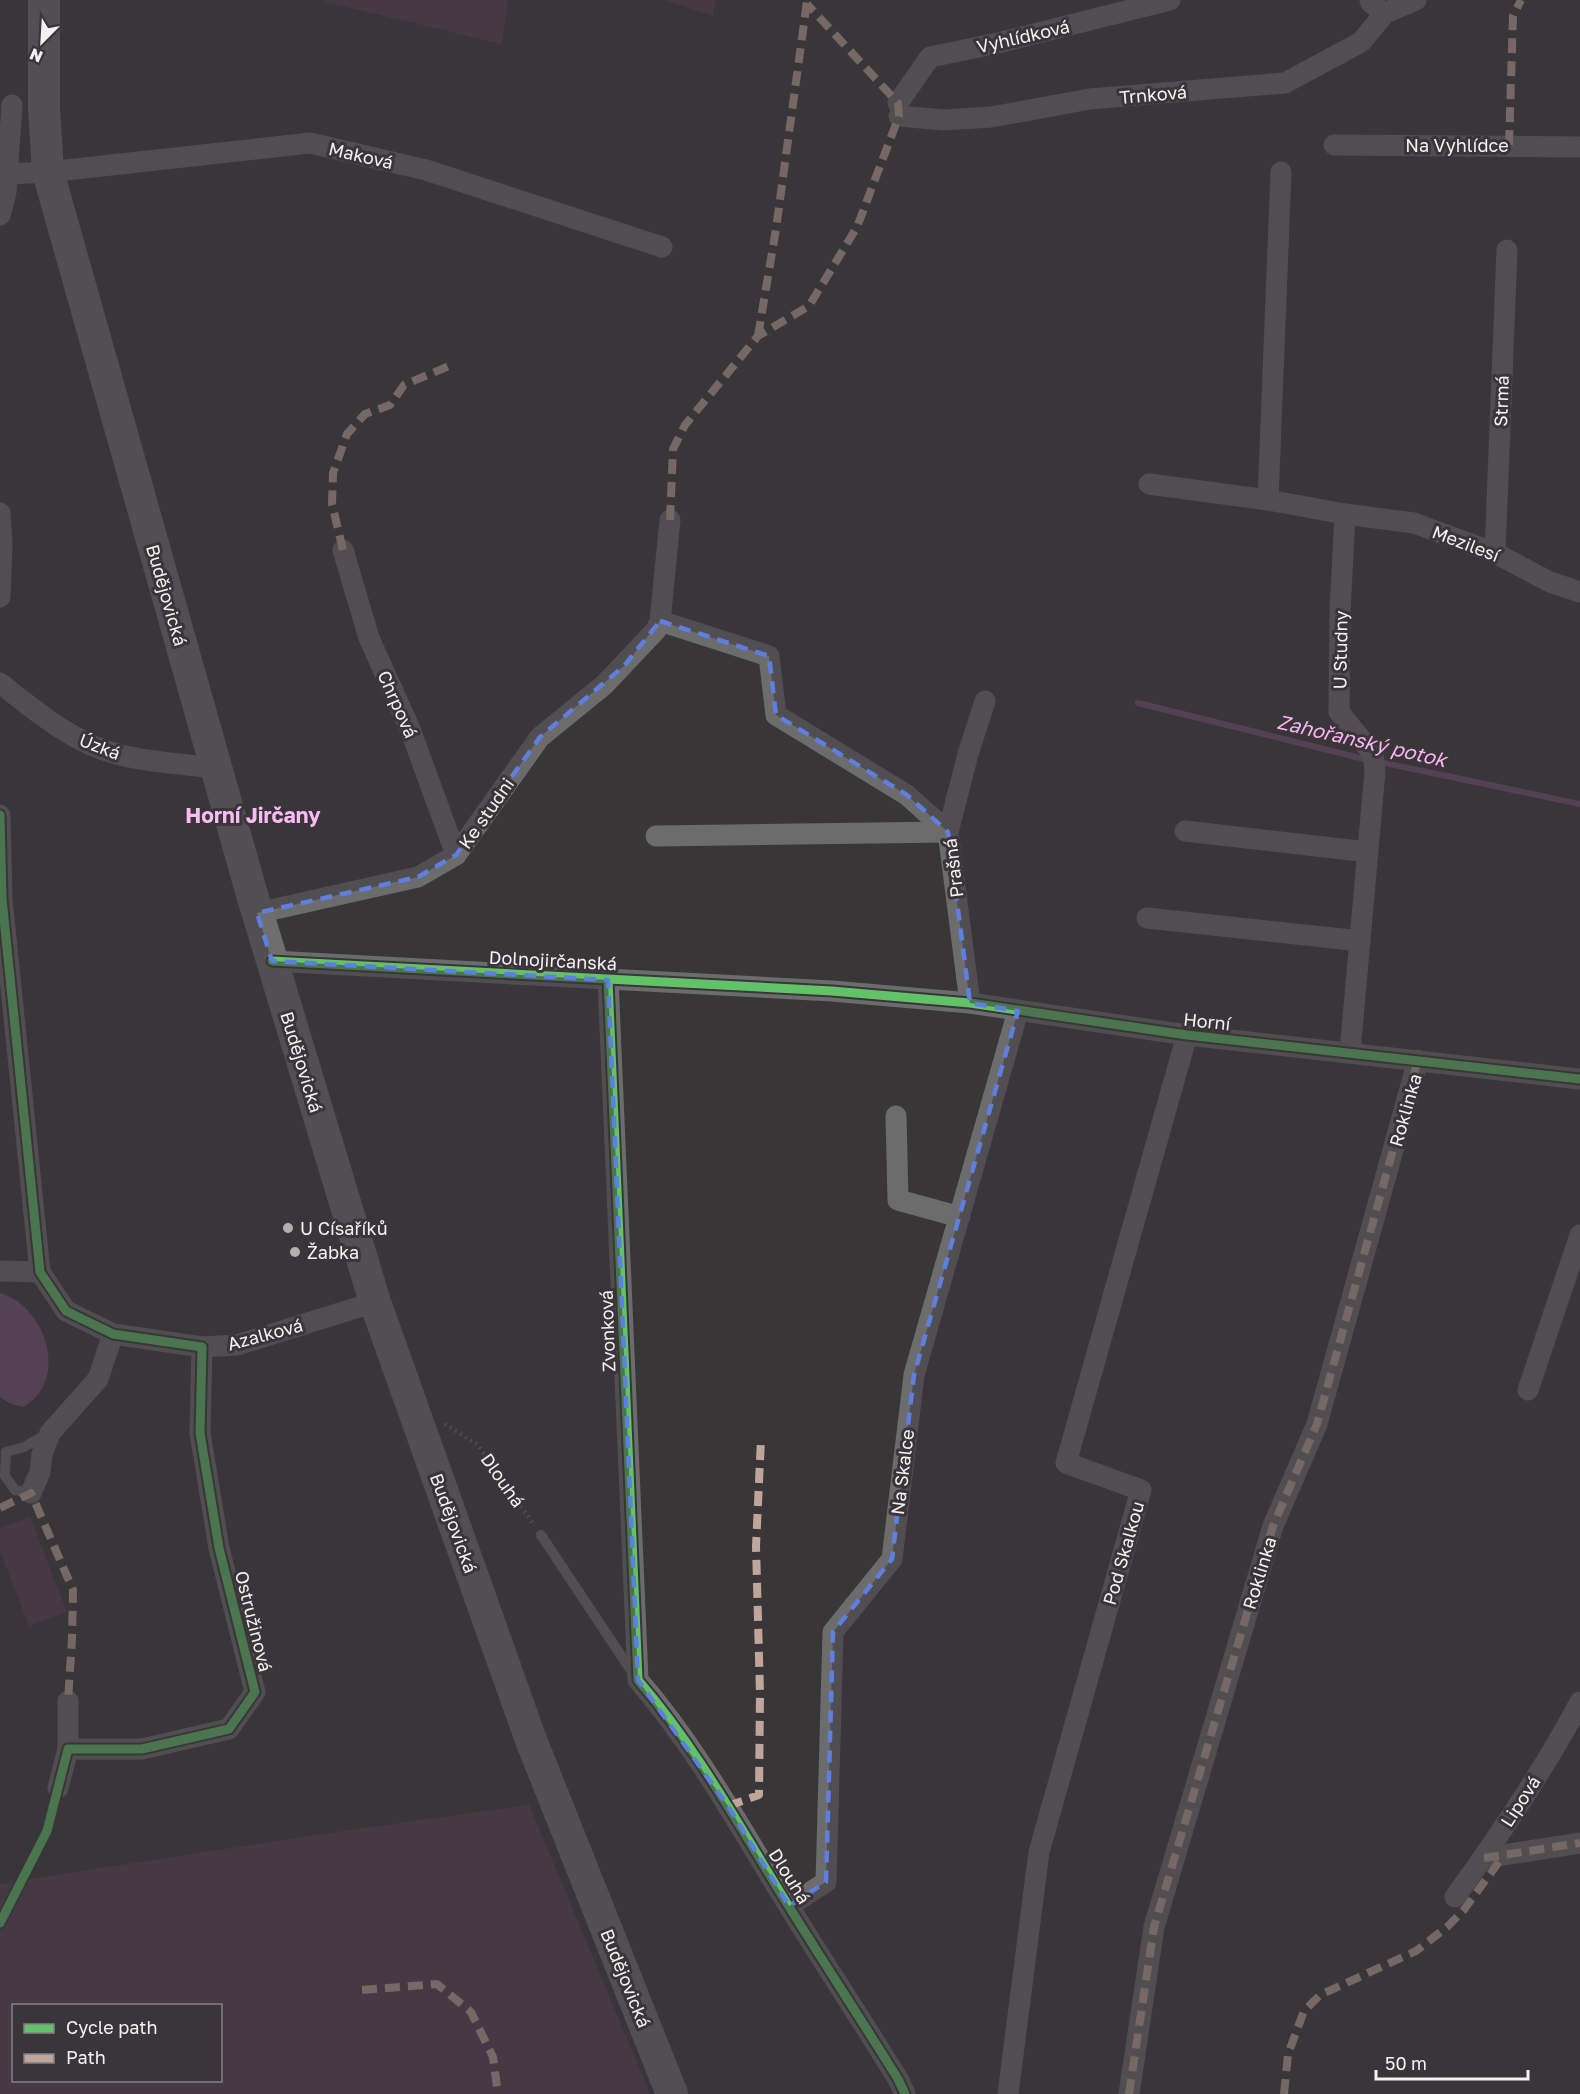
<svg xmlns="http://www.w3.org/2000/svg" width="1580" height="2094" font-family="'Golos Text',sans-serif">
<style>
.green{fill:#583d55;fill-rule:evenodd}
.water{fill:#794f75}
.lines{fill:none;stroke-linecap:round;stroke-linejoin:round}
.stream{stroke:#794f75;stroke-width:6}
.path{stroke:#6f6e6f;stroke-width:4;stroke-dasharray:1.5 4.5;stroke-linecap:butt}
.service{stroke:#6d6c6d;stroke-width:10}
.minor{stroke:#6d6c6d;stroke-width:21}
.secondary{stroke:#6f6e6f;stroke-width:32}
.quiet{stroke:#c0a59a;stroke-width:8;stroke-dasharray:15 8;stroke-linecap:butt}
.cycleway-casing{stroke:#3a3539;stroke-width:13}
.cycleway{stroke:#61c268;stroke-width:9}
.marked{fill:none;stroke:#5e7fe0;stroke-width:4.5;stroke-dasharray:12 8;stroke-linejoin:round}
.poi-dot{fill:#b3b0b2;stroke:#3a3539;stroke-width:2}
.labels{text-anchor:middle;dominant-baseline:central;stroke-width:6;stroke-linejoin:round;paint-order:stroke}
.street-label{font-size:18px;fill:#f4f1f3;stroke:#3a3539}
.poi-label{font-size:18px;fill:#f4f1f3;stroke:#3a3539;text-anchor:start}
.water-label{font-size:20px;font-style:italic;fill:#f9b3f2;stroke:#3a3539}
.quarter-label{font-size:21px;font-weight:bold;fill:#f8bbf2;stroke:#3a3539}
</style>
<rect width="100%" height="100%" fill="#393638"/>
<g class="green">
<polygon points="326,0 508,0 502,44 326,2"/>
<polygon points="665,0 715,0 713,16"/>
<polygon points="30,1517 67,1612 29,1626 0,1550 0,1528"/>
<path d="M529,1805L650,2094H0V1885L24,1880L343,1831ZM14,2006H220V2080H14Z"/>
</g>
<path class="water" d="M0,1293C46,1306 70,1381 23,1407L11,1404L0,1397Z"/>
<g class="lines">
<polyline class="stream" points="1138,703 1356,757 1580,804"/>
<polyline class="path" points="445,1424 478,1445 534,1525"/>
<g class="service">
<polyline points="31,1493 15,1490 5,1476 6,1452 24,1447 47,1434"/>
<polyline points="541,1535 634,1675"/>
</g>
<g class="minor">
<polyline points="1370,0 1371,3 1385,13"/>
<polyline points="898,103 930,57 998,43 1170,0"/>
<polyline points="899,116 944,120 991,117 1090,99 1285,83 1361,42 1385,13 1416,0"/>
<polyline points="1334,145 1580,147"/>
<polyline points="1281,172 1268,500 1345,514 1340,612 1339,712 1373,754 1375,771 1350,1052"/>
<polyline points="7,174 48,172 310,143 426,170 662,247"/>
<polyline points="0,215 6,192 12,105"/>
<polyline points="1149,484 1268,500"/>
<polyline points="0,513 2,545 0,597"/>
<polyline points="1345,514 1414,523 1495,553 1550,582 1580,592"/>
<polyline points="343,550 369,638 410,729 456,855"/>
<polyline points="1495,553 1507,250"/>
<polyline points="660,621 769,656 776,715 907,795 948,832"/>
<path d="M0,683C36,711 75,745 121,755C152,763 185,764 217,768"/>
<polyline points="0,815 2,899 40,1272 66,1311 113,1334 202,1347 237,1345 375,1302"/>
<polyline points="1185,831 1368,852"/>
<polyline points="656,836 948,832"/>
<polyline points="257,913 418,877 456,855 540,737 604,685 656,630 660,621 670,520"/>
<polyline points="1147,918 1360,941"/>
<polyline points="272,961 832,991 970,1003 1187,1035 1580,1079"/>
<path d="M608,980L638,1680C697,1748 741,1829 788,1905C824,1963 862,2021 898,2079L905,2094"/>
<polyline points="970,1003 948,832 968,754 985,701"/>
<polyline points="896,1116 898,1200 960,1217"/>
<polyline points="0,1271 40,1272"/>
<polyline points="1528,1390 1580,1235"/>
<polyline points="31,1493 40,1472 42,1454 50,1433 98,1379 113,1334"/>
<polyline points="68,1749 142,1749 229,1729 255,1692 219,1548 200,1433 202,1347"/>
<polyline points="58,1788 68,1749 68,1701"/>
<polyline points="1484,1858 1580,1843"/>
<path d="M1455,1897C1500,1835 1544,1770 1580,1702"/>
<polyline points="789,1906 826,1882 833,1632 892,1559 914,1375 1018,1011"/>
<polyline points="1008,2094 1039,1852 1141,1490 1066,1463 1187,1035"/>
<polyline points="1129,2094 1154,1927 1273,1526 1317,1424 1418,1060"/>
</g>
<polyline class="secondary" points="44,0 44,108 48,172 251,891 375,1302 531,1740 672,2094"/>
<g class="quiet">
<polyline points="1509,145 1513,16 1521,0"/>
<polyline points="758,336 776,229 807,1"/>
<polyline points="670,520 673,449 685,425 758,336 809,306 857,227 899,116 898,103 807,4"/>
<polyline points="343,550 332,504 333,473 347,434 365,414 390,405 404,385 449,366"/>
<polyline points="0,1508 31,1493 73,1590 72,1639 68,1701"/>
<polyline points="728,1806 759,1795 760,1694 756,1546 761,1439"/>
<polyline points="1484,1858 1580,1843"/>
<polyline points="362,1990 437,1984 471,2012 493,2057 498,2094"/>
<polyline points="1129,2094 1154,1927 1273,1526 1317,1424 1418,1060"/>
<polyline points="1284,2094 1288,2054 1304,2011 1320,1995 1416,1951 1447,1927 1463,1911 1504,1855"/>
</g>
<g class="cycleway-casing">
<g id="cycleway">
<polyline points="0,815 2,899 40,1272 66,1311 113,1334 202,1347 200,1433 219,1548 255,1692 229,1729 142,1749 68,1749 47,1831 0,1923"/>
<polyline points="272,961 832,991 970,1003 1187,1035 1580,1079"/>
<path d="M608,980L638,1680C697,1748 741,1829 788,1905C824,1963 862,2021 898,2079L905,2094"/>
</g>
</g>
<use href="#cycleway" class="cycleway"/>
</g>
<path d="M0 0H1580V2094H0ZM660,621L769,656L776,715L907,795L948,832L970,1003L1018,1011L914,1375L892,1559L833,1632L826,1882L789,1906L728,1806L638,1680L608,980L272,961L257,913L418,877L456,855L540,737L624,666Z" fill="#393638" fill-opacity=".55" fill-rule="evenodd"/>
<path class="marked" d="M660,621L769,656L776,715L907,795L948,832L970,1003L1018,1011L914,1375L892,1559L833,1632L826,1882L789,1906L728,1806L638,1680L608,980L272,961L257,913L418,877L456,855L540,737L624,666Z"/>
<g class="poi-dot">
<circle cx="288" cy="1228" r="6"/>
<circle cx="295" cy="1252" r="6"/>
</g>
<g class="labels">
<g class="street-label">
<text transform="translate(1023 36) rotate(-13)">Vyhlídková</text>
<text transform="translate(1153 94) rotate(-5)">Trnková</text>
<text x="1457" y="145">Na Vyhlídce</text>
<text transform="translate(361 155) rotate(13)">Maková</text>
<text transform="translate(1501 401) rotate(-88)">Strmá</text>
<text transform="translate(1466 543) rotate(21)">Mezilesí</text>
<text transform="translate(167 595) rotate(74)">Budějovická</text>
<text transform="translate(1340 650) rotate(-89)">U Studny</text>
<text transform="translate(398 704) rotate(66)">Chrpová</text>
<text transform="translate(100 746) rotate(21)">Úzká</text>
<text transform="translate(486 813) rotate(-55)">Ke studni</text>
<text transform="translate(953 868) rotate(-97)">Prašná</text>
<text transform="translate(553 960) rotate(3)">Dolnojirčanská</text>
<text transform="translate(1207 1021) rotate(6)">Horní</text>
<text transform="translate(302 1062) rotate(73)">Budějovická</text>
<text transform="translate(1405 1110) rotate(-74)">Roklinka</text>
<text transform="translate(607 1331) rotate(-92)">Zvonková</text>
<text transform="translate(265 1334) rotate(-15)">Azalková</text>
<text transform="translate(902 1472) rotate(-83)">Na Skalce</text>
<text transform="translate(503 1480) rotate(55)">Dlouhá</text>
<text transform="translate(454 1523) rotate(70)">Budějovická</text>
<text transform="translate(1123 1553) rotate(-74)">Pod Skalkou</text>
<text transform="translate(1259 1573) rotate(-73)">Roklinka</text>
<text transform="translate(254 1621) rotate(76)">Ostružinová</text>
<text transform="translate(1520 1801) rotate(-57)">Lipová</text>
<text transform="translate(790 1876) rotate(58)">Dlouhá</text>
<text transform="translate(626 1978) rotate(68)">Budějovická</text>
</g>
<g class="poi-label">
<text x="300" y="1228">U Císaříků</text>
<text x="307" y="1252">Žabka</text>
</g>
<g class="water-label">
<text transform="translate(1362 740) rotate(13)">Zahořanský potok</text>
</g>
<g class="quarter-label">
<text x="253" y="815">Horní Jirčany</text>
</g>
</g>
<rect x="12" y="2004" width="210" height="78" fill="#3a3539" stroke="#848083" stroke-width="1.5"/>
<rect x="24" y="2024" width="30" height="9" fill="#61c268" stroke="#848083" stroke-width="1.5"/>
<text x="66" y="2034" font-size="18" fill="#f4f1f3">Cycle path</text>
<rect x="24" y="2054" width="30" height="9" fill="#c0a59a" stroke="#848083" stroke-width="1.5"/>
<text x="66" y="2064" font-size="18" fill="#f4f1f3">Path</text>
<g transform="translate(42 42) rotate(204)" stroke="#3a3539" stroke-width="4.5" paint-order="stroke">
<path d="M0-4.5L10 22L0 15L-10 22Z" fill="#f4f1f3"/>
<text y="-9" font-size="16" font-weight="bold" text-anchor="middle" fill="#f4f1f3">N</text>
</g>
<path d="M1376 2070v9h152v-9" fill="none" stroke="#f4f1f3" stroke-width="3"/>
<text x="1385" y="2070" font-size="18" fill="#f4f1f3" stroke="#3a3539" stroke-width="4.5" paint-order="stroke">50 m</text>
</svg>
